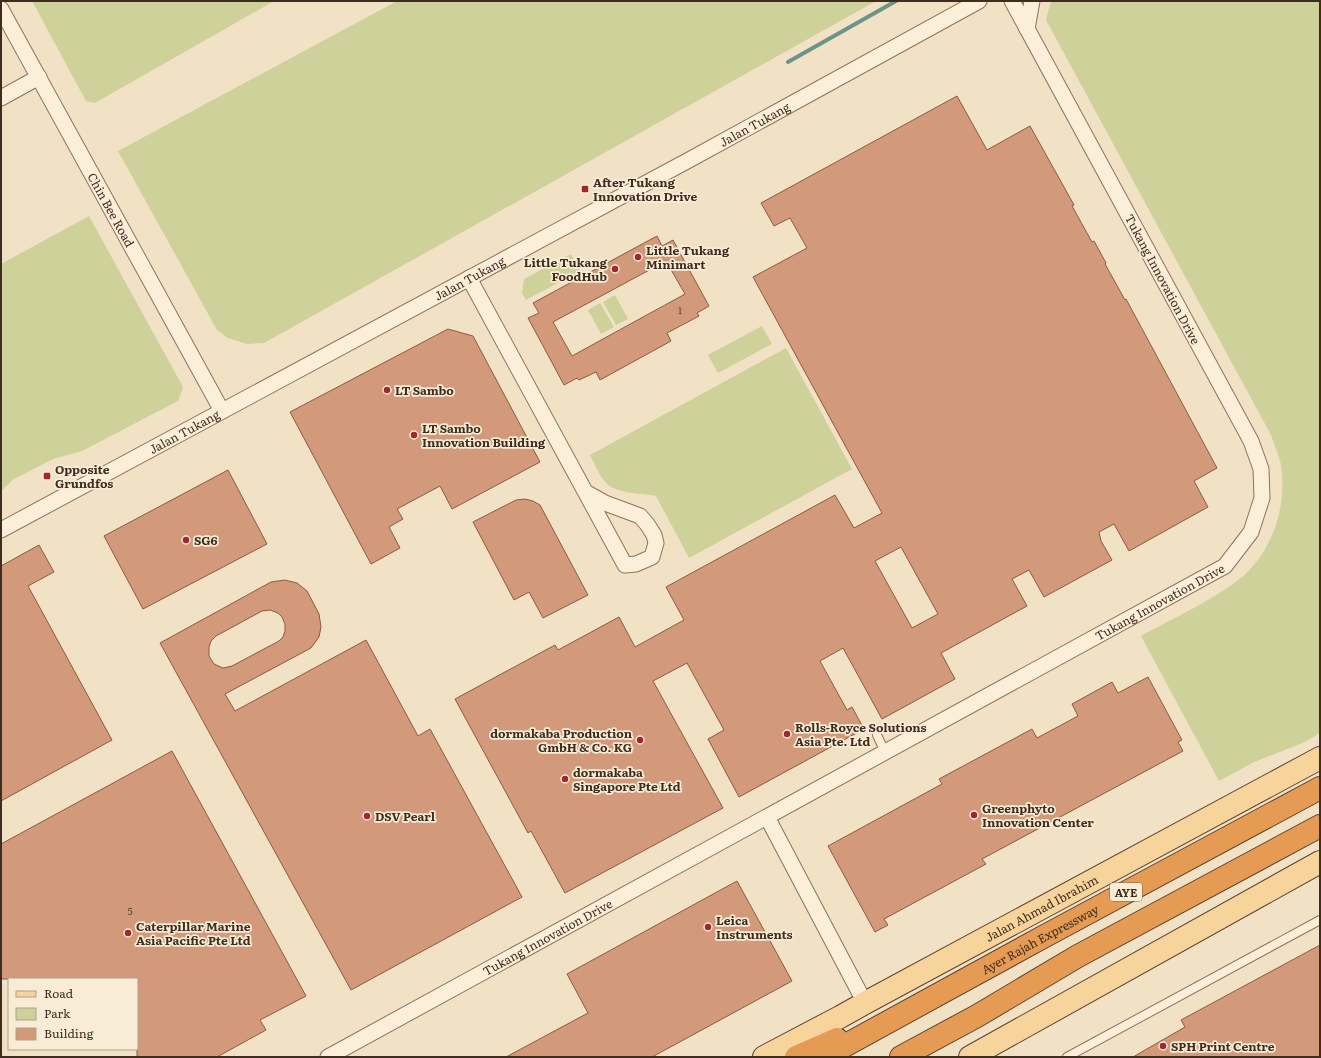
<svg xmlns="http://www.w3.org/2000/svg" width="1321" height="1058" font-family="Literata,serif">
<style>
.green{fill:#ced199}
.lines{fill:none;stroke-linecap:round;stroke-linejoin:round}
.stream{stroke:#6d9488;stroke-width:4}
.building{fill:#d2997a;stroke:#8f593e;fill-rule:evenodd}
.lane-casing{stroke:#8e725a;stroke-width:10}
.street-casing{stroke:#8e725a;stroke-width:17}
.primary-casing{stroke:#5c412e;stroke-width:24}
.highway-casing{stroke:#5c412e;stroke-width:24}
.lane{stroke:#fbefda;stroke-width:8}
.street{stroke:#fbefda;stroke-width:15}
.primary{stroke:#f6d49c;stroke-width:22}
.highway{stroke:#e59b53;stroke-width:22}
.poi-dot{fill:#a1262f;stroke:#f8ecd6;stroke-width:1.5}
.labels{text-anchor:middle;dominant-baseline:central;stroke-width:3.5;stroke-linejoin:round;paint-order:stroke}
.number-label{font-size:10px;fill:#634736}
.shield{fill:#f8ecd6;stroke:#766656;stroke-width:1}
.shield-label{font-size:11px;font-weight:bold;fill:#3e2c1f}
.street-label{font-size:12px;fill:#3e2c1f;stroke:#f8ecd6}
.poi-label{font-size:12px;font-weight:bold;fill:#3e2c1f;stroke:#f8ecd6;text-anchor:start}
</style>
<rect width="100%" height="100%" fill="#f1e2c6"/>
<g class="green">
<polygon points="32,1 274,1 95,103 86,101"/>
<polygon points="397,1 876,1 264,343 247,344 228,338 217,330 118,151"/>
<path d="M1051,1H1320V733L1305,742L1254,762L1219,781L1141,636C1173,618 1216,599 1243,576C1274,549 1287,504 1281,465C1279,455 1274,445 1271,435L1046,20Z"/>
<polygon points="89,216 183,387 178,401 82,451 53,459 14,479 1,491 1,264"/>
<polygon points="571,254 580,271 526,300 522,293 524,279"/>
<polygon points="615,295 628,319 616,325 603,302"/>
<polygon points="600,303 614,327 601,334 588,310"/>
<polygon points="762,326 772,344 718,373 708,355"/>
<path d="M786,348L852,469L689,558L656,496C642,493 615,494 605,482C599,475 595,464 590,455Z"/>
</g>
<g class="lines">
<polyline class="stream" points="788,62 896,1"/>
</g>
<g class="building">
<path d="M957,96L987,150L1030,126L1074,205L1072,206L1092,242L1094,241L1106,263L1105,264L1125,300L1126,299L1217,468L1194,481L1208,507L1129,551L1114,524L1099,532L1101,541L1112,560L1044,597L1029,570L1012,579L1027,606L941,653L955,679L882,719L843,648L820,661L847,710L852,707L864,729L739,797L708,739L724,730L687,663L653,681L723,808L565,893L531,831L528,833L455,699L555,645L558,650L619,617L635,647L684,620L666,587L835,495L854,528L882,513L753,277L807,248L790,218L774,226L761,203ZM901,547L938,614L912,628L875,561Z"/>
<path d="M657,236L662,246L673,240L709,306L697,313L699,316L667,333L671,341L600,380L596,372L579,380L577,378L564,385L528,318L539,313L533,303ZM666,261L685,294L572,356L553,322Z"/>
<polygon points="448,329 473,336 540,462 452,509 440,486 397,509 403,519 389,527 400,548 371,564 290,412"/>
<polygon points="228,470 267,544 143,609 104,536"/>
<polygon points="525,499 533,501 540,505 588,595 543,618 529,592 514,600 473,522 516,500"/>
<polygon points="39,545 54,572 28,586 112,740 1,801 1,566"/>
<path d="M285,580L297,583L307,591L319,614L321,627L319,637L311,648L225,694L235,711L366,640L418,736L430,729L522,897L351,990L160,643L271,582ZM270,610L278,613L282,617L285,624V631L283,637L279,641L232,666L223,668L214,664L209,656V647L211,641L216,636L262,611Z"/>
<polygon points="1148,677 1182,740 1178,742 1183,751 982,859 986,864 884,919 888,925 875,932 828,846 942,784 939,779 1032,729 1037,738 1078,716 1072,704 1112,682 1118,693"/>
<polygon points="172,751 306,996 260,1020 266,1030 217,1057 137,1057 137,979 1,979 1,844"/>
<polygon points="737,881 792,981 652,1057 506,1057 588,1013 567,974"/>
<polygon points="1320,945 1320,1057 1133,1057 1185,1027 1181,1020"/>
</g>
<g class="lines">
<g class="lane-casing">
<g id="lane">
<polyline points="877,735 885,752"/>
<polyline points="1067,1057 1320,920"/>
</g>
</g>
<g class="street-casing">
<g id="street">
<path id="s1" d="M1,9L222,411"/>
<polyline points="1027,29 1032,1"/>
<polyline points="1,98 39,77"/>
<polyline points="469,278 625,565 636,564 652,557 656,543 654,535 647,524 640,516 605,503 587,493"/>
<path id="s2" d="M1,530L689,160L979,1"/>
<polyline points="767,817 865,1003"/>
<path id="s3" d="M328,1057L1225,566L1251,532L1262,498L1261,469L1251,441L1012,1"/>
</g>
</g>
<g class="primary-casing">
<g id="primary">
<path id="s4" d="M764,1057L840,1017L865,1003L1320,758"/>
<polyline points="970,1057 1320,862"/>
</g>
</g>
<g class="highway-casing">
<g id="highway">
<polyline points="796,1057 837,1039"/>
<path id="s5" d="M824,1057L1043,937L1320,788"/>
<polyline points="901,1057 977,1016 1078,956 1320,826"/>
</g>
</g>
<use href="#lane" class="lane"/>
<use href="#street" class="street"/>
<use href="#primary" class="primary"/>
<use href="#highway" class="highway"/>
</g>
<g class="poi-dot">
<rect x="581" y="185" width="8" height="8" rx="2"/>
<circle cx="638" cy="257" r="4"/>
<circle cx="615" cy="269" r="4"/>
<circle cx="387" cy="390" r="4"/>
<circle cx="414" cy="435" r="4"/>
<rect x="43" y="472" width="8" height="8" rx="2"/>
<circle cx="186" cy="540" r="4"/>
<circle cx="787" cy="734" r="4"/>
<circle cx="640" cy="740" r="4"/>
<circle cx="565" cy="779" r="4"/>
<circle cx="974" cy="815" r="4"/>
<circle cx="367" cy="816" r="4"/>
<circle cx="708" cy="927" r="4"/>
<circle cx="128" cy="933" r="4"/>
<circle cx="1163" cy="1046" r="4"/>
</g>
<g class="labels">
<g class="number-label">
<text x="680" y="309">1</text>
<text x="130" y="910">5</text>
</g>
<rect class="shield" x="1110" y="883" width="32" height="18" rx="3"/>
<g class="shield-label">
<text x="1126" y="892">AYE</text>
</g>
<g class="street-label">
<text stroke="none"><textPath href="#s2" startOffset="856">Jalan Tukang</textPath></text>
<text stroke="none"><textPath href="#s1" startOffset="229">Chin Bee Road</textPath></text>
<text stroke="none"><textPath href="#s2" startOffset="532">Jalan Tukang</textPath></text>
<text transform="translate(1163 279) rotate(62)">Tukang Innovation Drive</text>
<text stroke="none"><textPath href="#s2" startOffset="208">Jalan Tukang</textPath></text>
<text stroke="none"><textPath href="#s3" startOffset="948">Tukang Innovation Drive</textPath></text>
<text stroke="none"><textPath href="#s4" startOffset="315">Jalan Ahmad Ibrahim</textPath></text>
<text stroke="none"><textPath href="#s3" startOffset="250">Tukang Innovation Drive</textPath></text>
<text stroke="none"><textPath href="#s5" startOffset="246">Ayer Rajah Expressway</textPath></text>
</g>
<g class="poi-label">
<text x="593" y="182">After Tukang<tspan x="593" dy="14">Innovation Drive</tspan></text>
<text x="646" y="250">Little Tukang<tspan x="646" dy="14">Minimart</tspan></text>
<text x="607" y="262" text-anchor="end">Little Tukang<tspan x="607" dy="14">FoodHub</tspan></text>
<text x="395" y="390">LT Sambo</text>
<text x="422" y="428">LT Sambo<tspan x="422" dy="14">Innovation Building</tspan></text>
<text x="55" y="469">Opposite<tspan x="55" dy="14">Grundfos</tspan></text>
<text x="194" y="540">SG6</text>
<text x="795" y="727">Rolls-Royce Solutions<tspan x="795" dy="14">Asia Pte. Ltd</tspan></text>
<text x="632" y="733" text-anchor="end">dormakaba Production<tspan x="632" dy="14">GmbH &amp; Co. KG</tspan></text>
<text x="573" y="772">dormakaba<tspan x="573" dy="14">Singapore Pte Ltd</tspan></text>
<text x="982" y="808">Greenphyto<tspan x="982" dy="14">Innovation Center</tspan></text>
<text x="375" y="816">DSV Pearl</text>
<text x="716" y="920">Leica<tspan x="716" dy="14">Instruments</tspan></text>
<text x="136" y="926">Caterpillar Marine<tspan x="136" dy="14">Asia Pacific Pte Ltd</tspan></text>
<text x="1171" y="1046">SPH Print Centre</text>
</g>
</g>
<rect width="1321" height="1058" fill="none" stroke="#3e2c1f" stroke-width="4"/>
<rect x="8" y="978" width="130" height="72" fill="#f8ecd6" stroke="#ae9f8d"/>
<rect x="16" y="991" width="20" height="6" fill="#f6d49c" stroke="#ae9f8d"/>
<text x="44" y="998" font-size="12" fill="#3e2c1f">Road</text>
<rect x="16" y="1008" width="20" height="12" fill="#ced199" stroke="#ae9f8d"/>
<text x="44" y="1018" font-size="12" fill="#3e2c1f">Park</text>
<rect x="16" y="1028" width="20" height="12" fill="#d2997a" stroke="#ae9f8d"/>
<text x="44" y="1038" font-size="12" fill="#3e2c1f">Building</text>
</svg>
